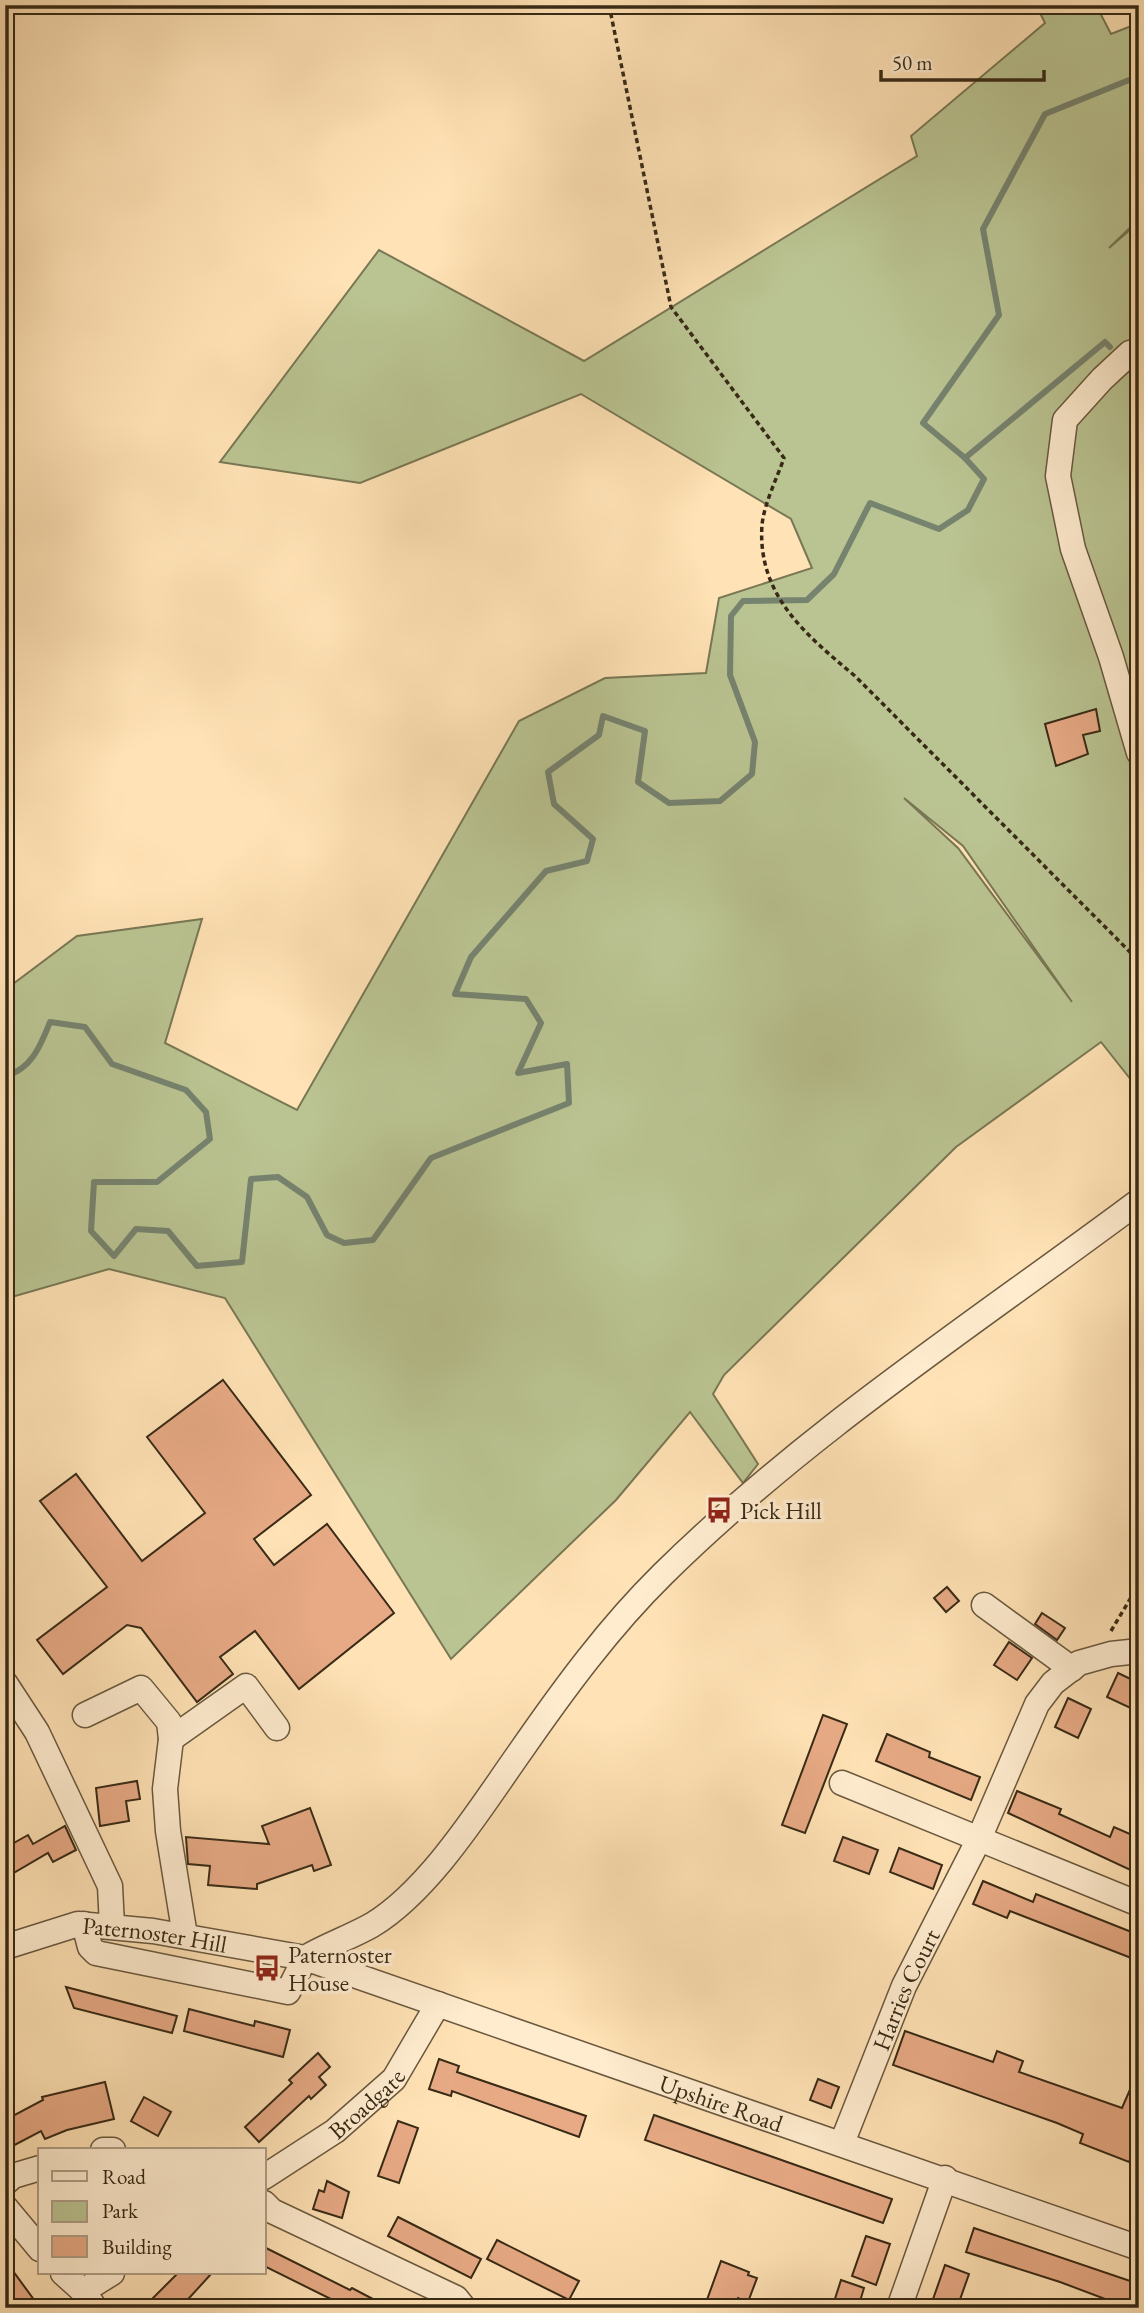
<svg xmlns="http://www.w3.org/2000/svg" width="1144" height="2313" font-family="'EB Garamond',serif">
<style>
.green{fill:#bac492;stroke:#797754;stroke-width:2;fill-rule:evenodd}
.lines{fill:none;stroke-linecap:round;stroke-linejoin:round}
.stream{stroke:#76836f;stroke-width:6}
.building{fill:#e7aa85;stroke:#382a16;stroke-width:2}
.minor-casing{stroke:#6a583e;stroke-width:27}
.path{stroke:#382a16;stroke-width:3.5;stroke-dasharray:5 3.5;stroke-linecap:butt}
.minor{stroke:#ffeccf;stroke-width:24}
.labels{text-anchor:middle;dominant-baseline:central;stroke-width:7;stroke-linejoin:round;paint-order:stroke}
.poi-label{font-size:24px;fill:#382a16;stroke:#ffeccf;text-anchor:start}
.street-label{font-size:24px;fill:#382a16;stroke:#ffeccf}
</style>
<rect width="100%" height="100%" fill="#ffe2b5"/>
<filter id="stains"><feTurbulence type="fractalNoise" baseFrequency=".00286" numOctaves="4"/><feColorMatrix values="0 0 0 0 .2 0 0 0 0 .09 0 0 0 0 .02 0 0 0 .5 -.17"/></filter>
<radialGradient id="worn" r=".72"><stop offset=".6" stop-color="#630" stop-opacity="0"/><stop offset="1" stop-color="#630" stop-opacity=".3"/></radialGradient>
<path class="green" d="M1036,5H1096L1111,34L1139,23V219L1109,248L1139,222V1090L1101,1042L956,1147L724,1375L713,1394L758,1464L743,1483L690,1412L616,1500L451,1659L225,1298L109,1269L5,1299V990L77,936L202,919L165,1043L297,1110L519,721L605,678L706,673L719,598L812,568L791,519L581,394L360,483L220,462L379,250L584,361L917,156L911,136L1045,23ZM904,798L963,846L1072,1002L958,848Z"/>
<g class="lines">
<g class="stream">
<polyline points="1136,370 1139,369"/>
<polyline points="965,458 1105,342 1110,347"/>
<path d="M5,1076C31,1070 41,1045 50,1022L85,1027L112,1064L186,1090L206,1112L210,1139L157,1182H94L91,1231L114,1256L136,1229L168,1231L197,1266L242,1262L251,1179L278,1177L307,1197L327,1235L344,1243L373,1240L431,1158L569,1103L567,1064L518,1073L541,1023L526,999L455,994L471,957L546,871L587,861L593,839L554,804L548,772L599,735L603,716L645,731L638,782L669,803L720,801L752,774L755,742L730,675L731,616L743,601L807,600L834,574L870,503L939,529L968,510L984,479L965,458L923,423L999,315L983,229L1045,114L1139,76"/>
</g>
</g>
<g class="building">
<polygon points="1096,709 1100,731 1083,735 1088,754 1056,766 1045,724"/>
<polygon points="223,1380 311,1495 254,1539 274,1565 327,1524 394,1613 299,1689 255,1631 220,1657 233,1674 197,1702 141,1628 127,1625 63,1674 37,1640 107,1587 40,1501 76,1474 142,1561 205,1513 147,1437"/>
<polygon points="947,1587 959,1601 946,1612 934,1598"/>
<polygon points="1042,1613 1065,1628 1057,1640 1035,1624"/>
<polygon points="1009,1642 1032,1658 1017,1680 994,1665"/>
<polygon points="1118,1673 1139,1683 1139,1712 1107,1697"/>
<polygon points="1068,1698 1091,1709 1078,1738 1055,1727"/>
<polygon points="823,1715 847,1724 805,1833 782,1825"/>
<polygon points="887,1734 930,1752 929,1757 980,1777 971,1800 876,1761"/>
<polygon points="137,1781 140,1799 126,1801 129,1821 100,1826 96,1788"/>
<polygon points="1017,1791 1061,1809 1059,1814 1110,1837 1114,1827 1139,1838 1139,1874 1008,1813"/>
<polygon points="310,1808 331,1865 314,1871 312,1865 257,1884 257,1889 208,1885 210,1866 188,1864 186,1837 269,1844 262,1826"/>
<polygon points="65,1826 76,1850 53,1862 48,1853 5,1878 5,1848 28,1835 33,1844"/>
<polygon points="843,1837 878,1850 869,1874 834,1861"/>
<polygon points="899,1848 942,1865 933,1889 890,1872"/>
<polygon points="983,1881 1033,1902 1036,1894 1139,1935 1139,1961 1010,1911 1007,1918 973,1904"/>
<polygon points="66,1987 177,2016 172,2033 74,2008"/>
<polygon points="189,2009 254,2026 255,2021 290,2030 283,2057 184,2031"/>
<polygon points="905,2031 993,2062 997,2051 1023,2061 1019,2072 1122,2108 1139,2069 1139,2136 1129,2162 1080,2143 1083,2134 1057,2123 893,2065"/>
<polygon points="318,2053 330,2067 319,2077 326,2085 311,2099 309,2096 259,2142 245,2127 292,2083 289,2080"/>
<polygon points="439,2059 459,2066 457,2072 586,2116 579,2137 452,2091 451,2096 429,2089"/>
<polygon points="818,2079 839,2087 831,2108 810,2100"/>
<polygon points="105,2082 114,2119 67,2130 45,2139 41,2131 5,2150 5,2120 43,2100 42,2097"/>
<polygon points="144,2097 171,2112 158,2136 131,2121"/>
<polygon points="654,2115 892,2199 883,2223 645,2140"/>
<polygon points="398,2121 418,2128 399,2183 378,2176"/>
<polygon points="327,2181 349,2192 342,2218 313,2209 319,2190 324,2192"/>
<polygon points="398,2217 481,2259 471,2278 388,2236"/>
<polygon points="974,2228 1139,2284 1139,2308 1129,2308 1060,2282 966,2252"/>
<polygon points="866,2236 890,2244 876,2285 852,2276"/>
<polygon points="497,2240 579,2281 569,2300 487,2259"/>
<polygon points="264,2247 350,2290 352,2288 390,2308 341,2308 343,2305 264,2266"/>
<polygon points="5,2260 40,2308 5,2308"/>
<polygon points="721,2261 749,2272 748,2275 757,2278 748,2302 738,2298 734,2308 704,2308"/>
<polygon points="945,2265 969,2274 957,2308 932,2302"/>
<polygon points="178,2273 212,2273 180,2308 143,2308"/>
<polygon points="841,2280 864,2288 858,2308 832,2308"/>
</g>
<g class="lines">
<g class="minor-casing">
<g id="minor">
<polyline points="1139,351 1130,353 1102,379 1065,420 1058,476 1073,549 1111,657 1139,753"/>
<polyline points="984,1605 1072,1669"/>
<polyline points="5,1683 37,1732 110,1886 112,1926"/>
<polyline points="85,1715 141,1688 169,1722 171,1739 165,1789 168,1831 185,1936"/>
<polyline points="171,1739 246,1686 277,1728"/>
<polyline points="842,1783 1139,1904"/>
<polyline points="84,1924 90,1947 96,1953 288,1992 305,1958"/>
<path id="s1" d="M5,1947L78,1924L153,1931L305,1958L1139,2248"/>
<path d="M305,1958C327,1945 351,1937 372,1925C430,1890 481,1807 520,1752C563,1690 609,1627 663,1574C807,1432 977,1322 1139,1201"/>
<path id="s2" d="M842,2143L904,1986L978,1841L1037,1704L1053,1683L1079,1663L1111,1654L1139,1651"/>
<polyline points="103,2150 113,2150"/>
<path id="s3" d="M264,2177L335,2131L394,2079L438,2004"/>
<polyline points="5,2183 13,2176 40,2168"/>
<polyline points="264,2203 272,2211 456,2298 464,2308"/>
<polyline points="5,2207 40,2249"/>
<polyline points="63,2273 83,2291 95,2308"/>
<polyline points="83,2291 112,2273"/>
<polyline points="899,2308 945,2178"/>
</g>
</g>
<g class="path">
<path d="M609,5L671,307L784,458C777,478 764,504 762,525C757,595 806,635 855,676L1139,961"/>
<polyline points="1111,1631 1139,1584"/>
</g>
<use href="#minor" class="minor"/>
</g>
<defs>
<g id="bus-bare" transform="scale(2.1)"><path d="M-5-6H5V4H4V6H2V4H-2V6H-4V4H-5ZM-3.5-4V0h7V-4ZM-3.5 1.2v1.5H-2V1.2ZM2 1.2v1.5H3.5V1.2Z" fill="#8f2418" stroke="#ffeccf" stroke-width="2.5" paint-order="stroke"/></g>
</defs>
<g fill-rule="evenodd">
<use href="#bus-bare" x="719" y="1510"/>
<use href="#bus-bare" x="267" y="1968"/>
</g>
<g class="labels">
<g class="poi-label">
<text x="740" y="1510">Pick Hill</text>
<text x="288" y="1954">Paternoster<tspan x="288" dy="28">House</tspan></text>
</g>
<g class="street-label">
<text stroke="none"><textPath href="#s1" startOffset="154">Paternoster Hill</textPath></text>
<text stroke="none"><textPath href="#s2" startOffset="166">Harries Court</textPath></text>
<text stroke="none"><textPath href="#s3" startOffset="126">Broadgate</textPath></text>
<text stroke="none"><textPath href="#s1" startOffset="747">Upshire Road</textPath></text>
</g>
</g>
<rect width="1144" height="2313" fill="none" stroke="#ffe2b5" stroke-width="28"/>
<rect x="7" y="7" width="1130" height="2299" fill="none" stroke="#382a16" stroke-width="3.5"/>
<rect x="14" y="14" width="1116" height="2285" fill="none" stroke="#382a16" stroke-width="2"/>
<rect x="38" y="2148" width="228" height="126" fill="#ffeccf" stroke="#af9e85" stroke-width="2"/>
<rect x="52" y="2171" width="35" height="10" fill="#ffeccf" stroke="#af9e85" stroke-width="2"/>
<text x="102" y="2184" font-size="21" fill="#382a16">Road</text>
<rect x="52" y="2201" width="35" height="21" fill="#bac492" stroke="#af9e85" stroke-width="2"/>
<text x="102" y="2218" font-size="21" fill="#382a16">Park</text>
<rect x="52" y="2236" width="35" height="21" fill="#e7aa85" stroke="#af9e85" stroke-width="2"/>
<text x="102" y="2254" font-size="21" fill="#382a16">Building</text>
<path d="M881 70v10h163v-10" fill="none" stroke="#382a16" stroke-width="3.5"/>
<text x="892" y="70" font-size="21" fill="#382a16" stroke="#ffeccf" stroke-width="5" paint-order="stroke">50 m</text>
<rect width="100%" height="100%" filter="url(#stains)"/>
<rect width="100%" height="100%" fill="url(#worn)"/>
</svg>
